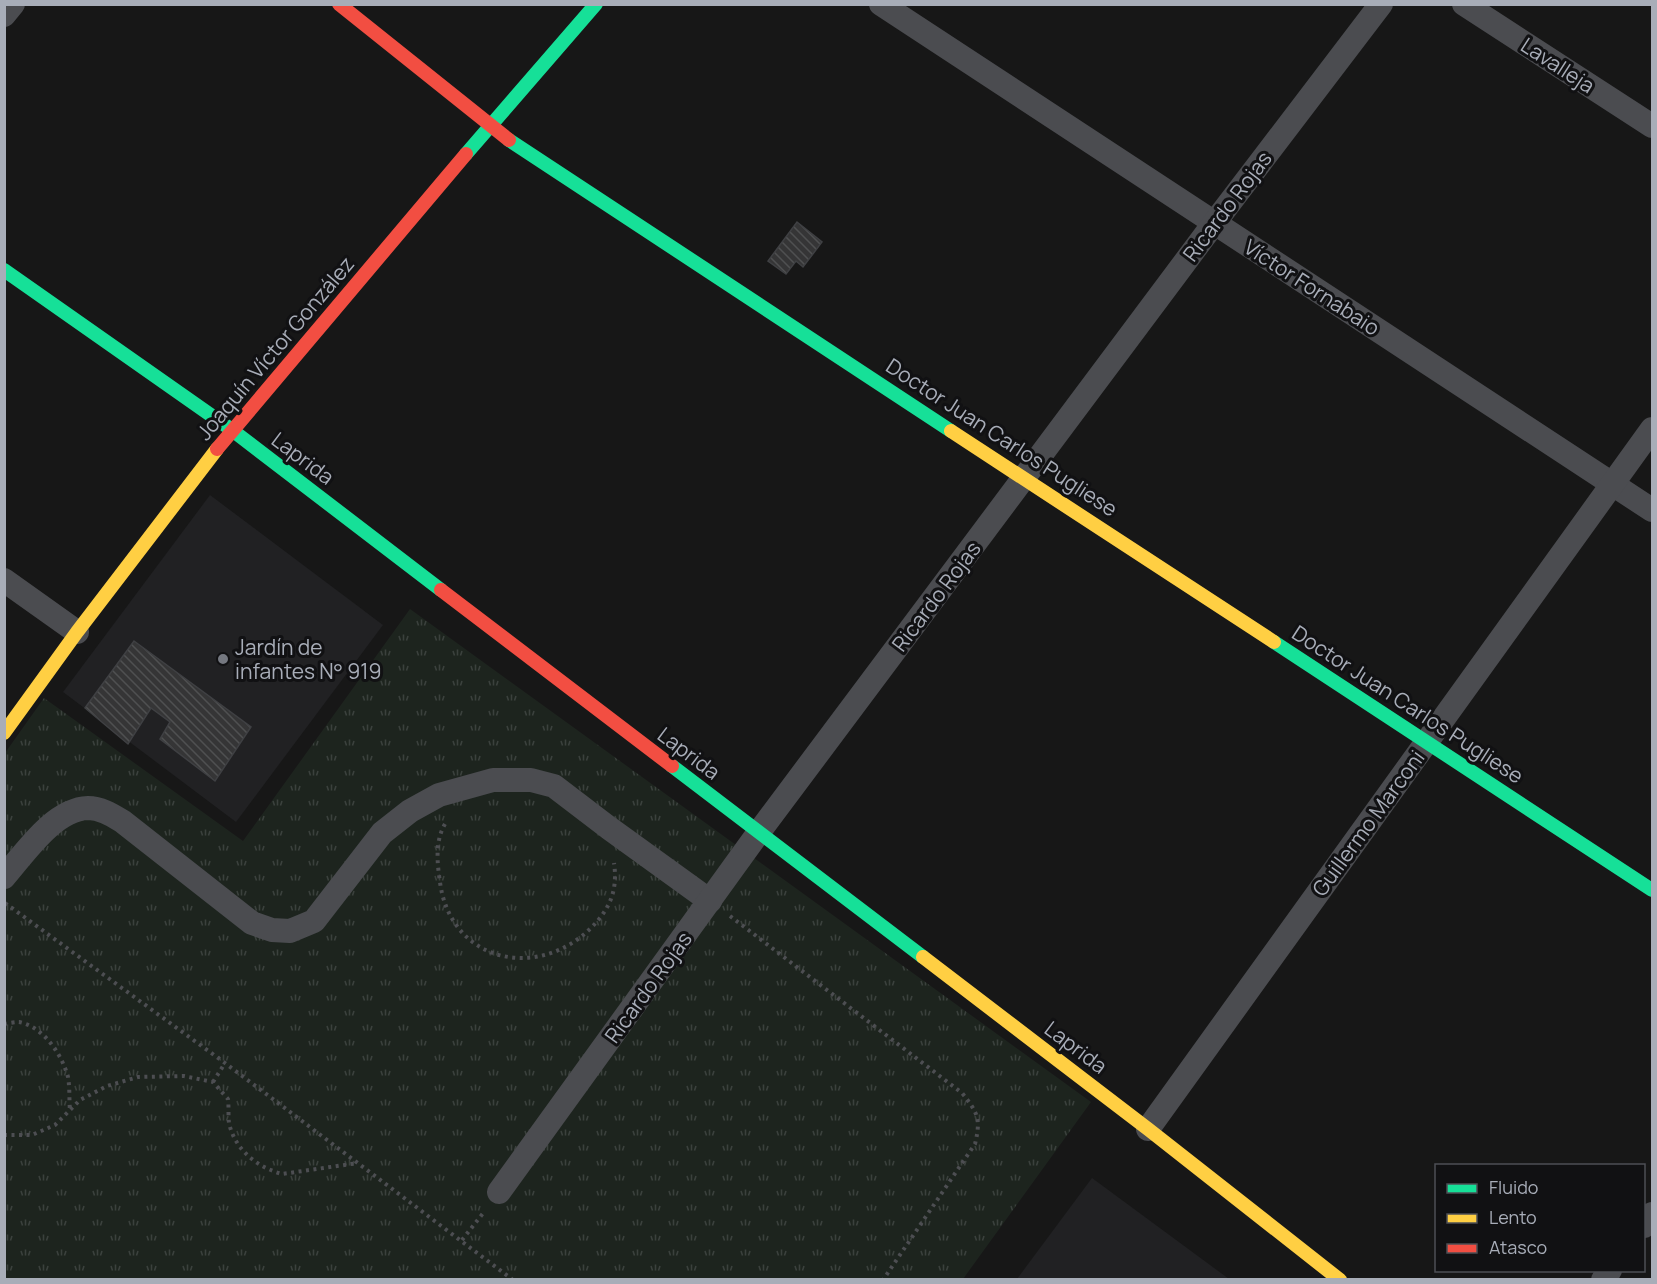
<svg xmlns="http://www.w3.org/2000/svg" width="1657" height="1284" font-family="Manrope,sans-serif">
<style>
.built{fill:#212123}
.park{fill:url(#park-tufts)}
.building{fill:url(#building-back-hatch);stroke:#3f4043;stroke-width:1.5}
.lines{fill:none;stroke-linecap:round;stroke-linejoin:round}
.path{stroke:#4d4e52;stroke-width:4;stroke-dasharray:3 4.5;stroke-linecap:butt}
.street{stroke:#4b4c50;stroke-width:24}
.fast{stroke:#16e098;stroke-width:14}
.slow{stroke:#ffcf43;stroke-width:14}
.jam{stroke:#f24e42;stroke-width:14}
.poi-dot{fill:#757880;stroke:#111113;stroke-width:2}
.labels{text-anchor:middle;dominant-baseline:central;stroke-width:6;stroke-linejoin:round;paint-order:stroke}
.street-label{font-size:21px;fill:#a8adb8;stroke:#111113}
.poi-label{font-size:21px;fill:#a8adb8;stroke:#111113;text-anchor:start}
</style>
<defs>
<pattern id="park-tufts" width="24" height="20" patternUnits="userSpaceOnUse" patternTransform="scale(1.5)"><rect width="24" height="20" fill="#1d241e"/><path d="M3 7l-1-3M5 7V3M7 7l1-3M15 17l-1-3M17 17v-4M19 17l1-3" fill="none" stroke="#3b413d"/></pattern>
<pattern id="building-back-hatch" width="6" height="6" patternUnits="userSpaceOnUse" patternTransform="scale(1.5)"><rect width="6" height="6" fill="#353536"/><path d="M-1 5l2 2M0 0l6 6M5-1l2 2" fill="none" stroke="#4f5051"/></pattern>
</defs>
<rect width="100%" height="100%" fill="#171717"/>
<g class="built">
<polygon points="210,495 383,625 236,822 63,692"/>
<polygon points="1092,1178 1229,1279 1017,1279"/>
</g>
<polygon class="park" points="410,609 1091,1102 963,1279 5,1280 5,753 44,698 243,841"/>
<g class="building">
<polygon points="797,222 822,242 803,267 796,261 786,274 768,261"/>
<polygon points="134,641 251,727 215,781 160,739 170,722 151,708 128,744 85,708"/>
</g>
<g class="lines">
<g class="path">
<path d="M445,824C435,841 437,862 440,882C450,961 536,982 591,928C610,909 618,890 614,863"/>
<polyline points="5,903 225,1063 513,1280"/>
<path d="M730,916L962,1093C978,1113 981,1119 975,1144L883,1280"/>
<path d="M4,1024C9,1023 15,1022 19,1022C44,1027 62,1055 68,1077C70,1088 69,1100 70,1111"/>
<polyline points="213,1082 225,1063"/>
<path d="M4,1135H32L55,1125L80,1100L107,1086L138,1077L184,1076L213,1082L228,1099C229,1107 228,1116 229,1123C235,1150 257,1167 282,1174L358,1163"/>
<polyline points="462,1240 484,1212"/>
</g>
<g class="street">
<polyline points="881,4 1652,510"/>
<polyline points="1464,4 1652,126"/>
<polyline points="4,15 13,4"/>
<polyline points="4,580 77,632"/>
<path d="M4,877C25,853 54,809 88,808C101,808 112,815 122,821L252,923L272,930L290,931L314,921L382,833L410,811L439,795L493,780H531L554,786L609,828L710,901"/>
<polyline points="1148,1129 1652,429"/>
<polyline points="499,1192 759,832 1215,222 1381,4"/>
<polyline points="1644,1226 1652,1214"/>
<polyline points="1603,1280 1610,1270"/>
</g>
<g class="fast">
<polyline points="509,140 951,431"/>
<polyline points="466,154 596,4"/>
<polyline points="4,270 232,430 441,590"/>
<polyline points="1274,642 1652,890"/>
<polyline points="672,766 923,957"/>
</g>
<g class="slow">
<polyline points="951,431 1274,642"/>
<polyline points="4,733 77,632 217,449"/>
<polyline points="923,957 1148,1129 1340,1280"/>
</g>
<g class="jam">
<polyline points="339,4 509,140"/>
<polyline points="217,449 466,154"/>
<polyline points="441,590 672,766"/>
</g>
</g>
<circle class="poi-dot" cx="223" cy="659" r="6"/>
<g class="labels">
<g class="street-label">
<text transform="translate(1558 65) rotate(33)">Lavalleja</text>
<text transform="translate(1227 206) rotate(-53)">Ricardo Rojas</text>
<text transform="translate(1312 287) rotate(33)">Víctor Fornabaio</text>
<text transform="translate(275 348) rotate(-50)">Joaquín Víctor González</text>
<text transform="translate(1002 437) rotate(33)">Doctor Juan Carlos Pugliese</text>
<text transform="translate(303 458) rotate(37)">Laprida</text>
<text transform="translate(936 596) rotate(-53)">Ricardo Rojas</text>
<text transform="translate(1408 704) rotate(33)">Doctor Juan Carlos Pugliese</text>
<text transform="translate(689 753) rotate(37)">Laprida</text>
<text transform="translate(1368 823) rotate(-54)">Guillermo Marconi</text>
<text transform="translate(648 987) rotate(-54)">Ricardo Rojas</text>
<text transform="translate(1076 1047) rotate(37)">Laprida</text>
</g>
<g class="poi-label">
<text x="235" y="647">Jardín de<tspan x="235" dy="24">infantes N° 919</tspan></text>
</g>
</g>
<rect width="1657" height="1284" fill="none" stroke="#a8adb8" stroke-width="12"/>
<rect x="1435" y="1164" width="210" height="108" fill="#111113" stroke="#4d4f55" stroke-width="1.5"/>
<rect x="1447" y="1184" width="30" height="9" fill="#16e098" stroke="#4d4f55" stroke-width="1.5"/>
<text x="1489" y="1194" font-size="18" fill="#a8adb8">Fluido</text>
<rect x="1447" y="1214" width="30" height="9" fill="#ffcf43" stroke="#4d4f55" stroke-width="1.5"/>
<text x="1489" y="1224" font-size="18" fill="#a8adb8">Lento</text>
<rect x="1447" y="1244" width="30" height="9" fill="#f24e42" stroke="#4d4f55" stroke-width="1.5"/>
<text x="1489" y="1254" font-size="18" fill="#a8adb8">Atasco</text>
</svg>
